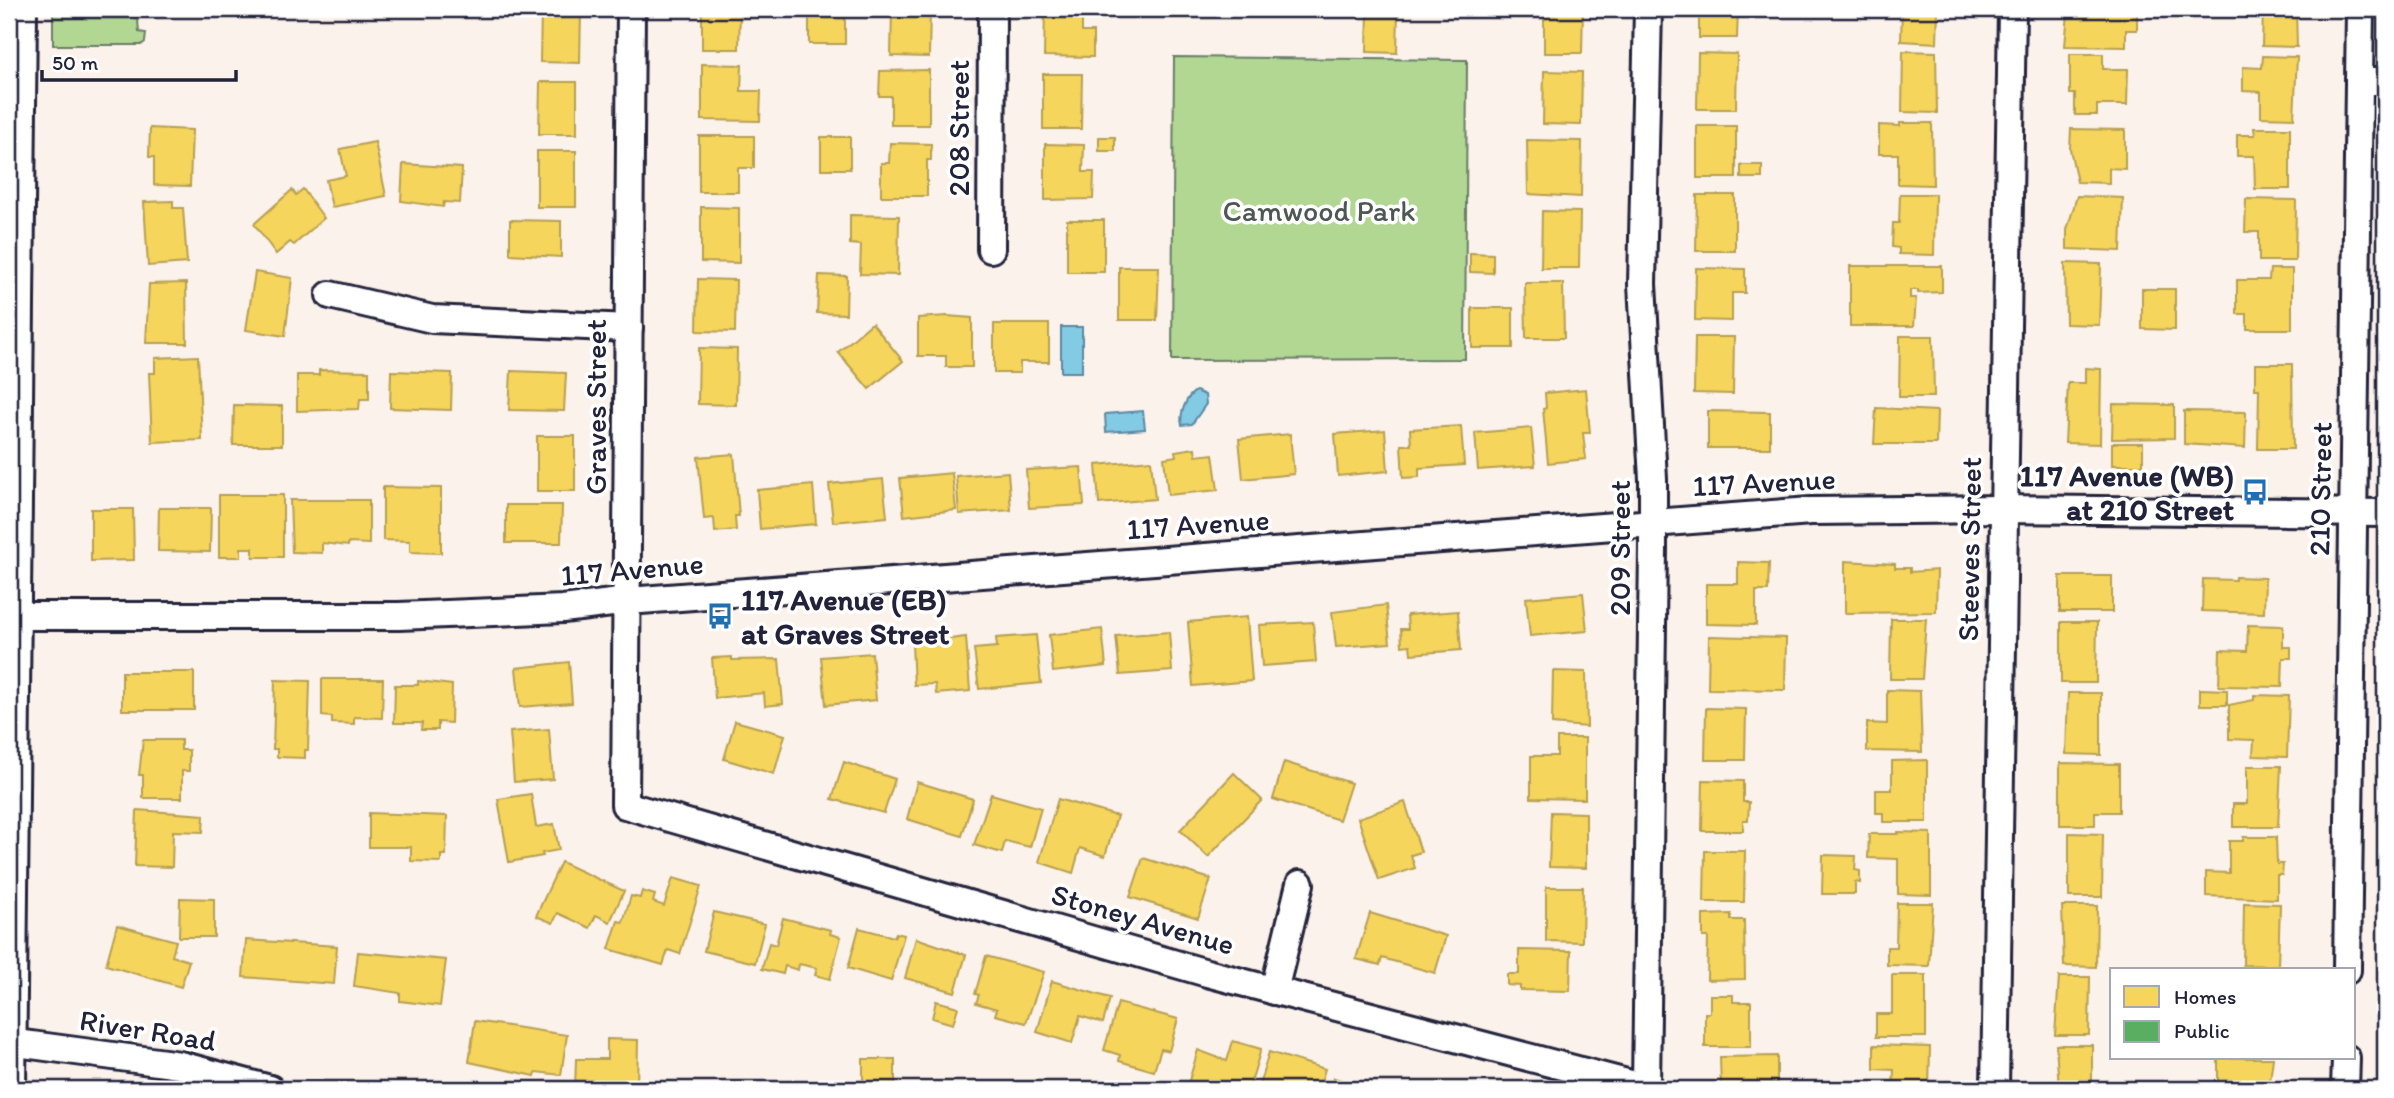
<svg xmlns="http://www.w3.org/2000/svg" width="2394" height="1098" font-family="Itim,sans-serif">
<style>
.green{fill:#b1d793;stroke:#6a7c67;stroke-width:2}
.water{fill:#83cae4;stroke:#5c87a0;stroke-width:2}
.homes{fill:#f6d55c;stroke:#b69f52;stroke-width:2}
.public{fill:#5aae61;stroke:#498456;stroke-width:2}
.lines{fill:none;stroke-linecap:round;stroke-linejoin:round}
.stream{stroke:#5c87a0;stroke-width:8}
.minor-casing{stroke:#22223b;stroke-width:32}
.minor{stroke:#fff;stroke-width:26}
.labels{text-anchor:middle;dominant-baseline:central;stroke-width:7;stroke-linejoin:round;paint-order:stroke}
.street-label{font-size:30px;fill:#22223b;stroke:#fff}
.park-label{font-size:30px;fill:#4d5855;stroke:#fff}
.poi-label{font-size:30px;font-weight:bold;fill:#22223b;stroke:#fff;text-anchor:end}
</style>
<rect width="100%" height="100%" fill="#fbf2eb"/>
<filter id="ink" filterUnits="userSpaceOnUse"><feTurbulence type="fractalNoise" baseFrequency=".0143" numOctaves="2"/><feDisplacementMap in="SourceGraphic" scale="14" xChannelSelector="R" yChannelSelector="G"/><feConvolveMatrix kernelMatrix="1 2 1 2 8 2 1 2 1" color-interpolation-filters="sRGB"/></filter>
<g filter="url(#ink)">
<g class="green">
<polygon points="53,9 137,9 139,32 146,33 145,42 141,45 53,45"/>
<polygon points="1174,57 1467,60 1465,359 1172,360"/>
</g>
<g class="water">
<rect x="1061" y="327" width="21" height="45"/>
<path d="M1196,391L1205,395L1206,404L1192,424L1182,425C1179,415 1186,396 1196,391Z"/>
<polygon points="1143,411 1145,429 1106,432 1105,414"/>
</g>
<g class="homes">
<polygon points="702,9 740,9 739,49 702,49"/>
<rect x="809" y="9" width="36" height="35"/>
<polygon points="892,9 930,9 929,57 891,56"/>
<polygon points="1045,9 1082,9 1082,32 1093,32 1093,57 1044,56"/>
<polygon points="1544,9 1583,9 1582,53 1544,53"/>
<polygon points="1699,9 1738,9 1737,38 1699,38"/>
<polygon points="1902,9 1938,9 1937,43 1901,41"/>
<polygon points="2076,9 2137,9 2137,30 2126,30 2126,47 2065,46 2068,13 2076,13"/>
<polygon points="2263,9 2296,9 2297,47 2262,46"/>
<polygon points="541,10 581,10 580,63 540,62"/>
<polygon points="1368,12 1398,13 1397,53 1367,52"/>
<polygon points="1903,51 1936,52 1937,113 1902,112"/>
<polygon points="1698,53 1737,54 1736,109 1697,109"/>
<polygon points="2070,54 2103,54 2103,69 2128,69 2127,105 2097,105 2097,115 2075,115 2075,94 2070,94"/>
<polygon points="2263,56 2297,57 2294,118 2261,117 2261,92 2243,91 2243,67 2262,68"/>
<polygon points="702,64 742,65 741,91 761,91 760,121 702,120"/>
<polygon points="929,70 929,125 891,125 891,96 879,96 880,71"/>
<polygon points="1544,71 1582,72 1581,125 1543,124"/>
<polygon points="1043,74 1082,74 1081,129 1043,129"/>
<polygon points="540,82 577,82 577,134 539,134"/>
<polygon points="1900,123 1932,123 1933,185 1898,184 1898,154 1879,154 1879,125 1900,126"/>
<rect x="1697" y="126" width="39" height="52"/>
<polygon points="150,128 192,130 190,186 154,185 154,157 149,157"/>
<polygon points="2254,128 2290,128 2290,189 2255,189 2254,156 2237,156 2237,135 2255,135"/>
<polygon points="2071,129 2125,130 2125,169 2109,168 2109,183 2077,182 2070,149"/>
<polygon points="699,136 754,136 754,168 738,168 738,192 699,192"/>
<rect x="821" y="137" width="29" height="32"/>
<rect x="1099" y="137" width="16" height="14"/>
<polygon points="1527,140 1582,141 1581,197 1528,194"/>
<polygon points="375,142 386,196 332,207 326,180 346,176 340,149"/>
<polygon points="890,143 931,144 931,160 927,160 927,196 881,196 881,163 889,163"/>
<polygon points="1045,144 1084,145 1083,172 1094,172 1093,199 1045,200"/>
<rect x="537" y="151" width="39" height="56"/>
<polygon points="403,164 462,168 460,203 444,202 443,207 401,201"/>
<rect x="1741" y="165" width="21" height="13"/>
<polygon points="303,189 324,218 294,245 290,242 276,254 254,224 292,190 296,195"/>
<polygon points="1900,194 1935,194 1934,255 1899,254 1899,248 1892,247 1893,223 1899,223"/>
<polygon points="1697,195 1735,195 1735,251 1696,251"/>
<polygon points="2077,196 2123,198 2121,251 2067,249 2067,230"/>
<polygon points="2246,199 2296,200 2295,261 2259,261 2259,232 2245,232"/>
<polygon points="173,201 173,208 183,208 187,263 148,266 144,202"/>
<polygon points="701,207 739,208 739,263 701,262"/>
<polygon points="1542,211 1580,212 1579,268 1541,268"/>
<polygon points="850,215 899,216 898,275 860,274 861,245 850,244"/>
<polygon points="510,220 561,221 561,257 510,254"/>
<rect x="1067" y="220" width="37" height="52"/>
<polygon points="1470,253 1493,254 1493,273 1470,272"/>
<polygon points="2065,263 2101,264 2099,325 2066,324"/>
<polygon points="1850,266 1942,266 1942,292 1918,293 1918,290 1910,290 1910,298 1916,298 1914,326 1850,326"/>
<polygon points="1119,267 1159,267 1157,320 1119,320"/>
<polygon points="1696,268 1745,269 1745,293 1732,293 1732,321 1695,320"/>
<polygon points="2270,269 2292,269 2292,329 2247,329 2247,314 2237,314 2237,280 2269,280"/>
<polygon points="255,272 292,278 285,336 246,330"/>
<polygon points="819,275 847,276 846,314 817,313"/>
<polygon points="698,279 736,280 735,332 697,331"/>
<polygon points="186,283 187,343 146,343 149,284"/>
<polygon points="1525,283 1563,283 1564,338 1526,338"/>
<polygon points="2142,289 2175,289 2175,330 2142,329"/>
<rect x="1472" y="308" width="41" height="40"/>
<polygon points="947,316 972,318 972,367 946,367 946,356 918,356 918,318"/>
<polygon points="872,323 903,361 869,389 838,352"/>
<polygon points="994,324 1049,324 1049,362 1020,362 1020,373 994,373"/>
<polygon points="1900,336 1933,336 1934,397 1899,397"/>
<polygon points="1695,337 1734,337 1733,394 1694,393"/>
<polygon points="699,348 737,349 736,405 698,404"/>
<polygon points="198,356 202,440 152,442 149,373 155,373 155,358"/>
<polygon points="2255,364 2292,364 2293,449 2258,449 2259,389 2255,389"/>
<polygon points="2085,368 2101,369 2100,444 2065,443 2068,383 2085,383"/>
<polygon points="319,370 369,371 369,399 360,399 359,409 297,411 297,375 319,375"/>
<polygon points="391,371 452,373 451,410 390,408"/>
<polygon points="511,371 566,373 564,411 509,410"/>
<polygon points="1586,389 1590,433 1583,433 1586,459 1548,463 1543,409 1546,408 1545,393"/>
<polygon points="2113,404 2174,405 2174,438 2112,439"/>
<polygon points="234,405 282,406 282,445 233,445"/>
<polygon points="1876,408 1937,411 1936,444 1874,444"/>
<polygon points="1708,411 1770,412 1770,448 1708,448"/>
<polygon points="2184,411 2246,412 2245,448 2184,444"/>
<polygon points="1461,426 1464,465 1419,468 1419,477 1403,478 1401,445 1411,445 1410,429"/>
<polygon points="1531,428 1535,466 1478,470 1475,433"/>
<polygon points="1385,430 1388,471 1338,476 1335,434"/>
<polygon points="1290,434 1294,474 1243,479 1239,439"/>
<rect x="537" y="436" width="38" height="55"/>
<rect x="2112" y="443" width="31" height="22"/>
<polygon points="1195,448 1196,456 1213,454 1218,490 1168,495 1164,458 1176,456 1175,451"/>
<polygon points="734,454 739,516 735,516 736,530 715,532 714,518 704,519 698,457"/>
<polygon points="1151,460 1155,499 1099,504 1096,465"/>
<polygon points="1081,467 1084,505 1029,508 1026,470"/>
<polygon points="1008,472 1011,510 959,514 956,476"/>
<polygon points="952,473 956,510 904,516 900,478"/>
<polygon points="883,479 887,517 833,522 829,484"/>
<polygon points="813,485 816,524 760,529 757,490"/>
<polygon points="383,487 441,488 441,553 410,552 410,541 383,540"/>
<polygon points="219,495 283,495 283,557 253,557 253,548 241,548 241,557 219,557"/>
<polygon points="290,500 369,500 369,544 348,543 348,546 322,543 322,553 292,552"/>
<polygon points="506,505 562,505 561,543 506,543"/>
<polygon points="159,508 211,508 210,552 158,551"/>
<polygon points="91,509 133,509 134,560 91,561"/>
<polygon points="1845,561 1895,564 1895,568 1910,568 1910,572 1937,570 1936,612 1845,613"/>
<polygon points="1738,562 1769,563 1768,591 1756,591 1756,625 1706,624 1706,584 1738,584"/>
<rect x="2060" y="576" width="52" height="36"/>
<polygon points="2235,577 2265,578 2264,613 2202,611 2203,579 2235,580"/>
<polygon points="1583,593 1587,631 1530,636 1526,598"/>
<polygon points="1386,605 1390,643 1336,647 1332,612"/>
<polygon points="1458,611 1461,650 1411,654 1410,645 1402,646 1401,629 1408,629 1407,615"/>
<polygon points="1247,617 1252,681 1193,686 1188,622"/>
<polygon points="1891,619 1926,619 1922,679 1890,679"/>
<polygon points="1313,622 1316,662 1262,666 1259,625"/>
<polygon points="2061,622 2097,622 2096,683 2061,683"/>
<polygon points="2248,625 2283,626 2283,647 2291,647 2291,658 2283,658 2282,687 2219,686 2220,650 2247,651"/>
<polygon points="1102,629 1106,666 1053,672 1049,635"/>
<polygon points="1169,632 1172,671 1120,675 1116,636"/>
<polygon points="1036,635 1041,683 979,689 974,649 997,647 996,638"/>
<polygon points="1709,636 1786,638 1785,690 1708,689"/>
<polygon points="966,637 970,691 936,694 935,684 914,685 912,644"/>
<polygon points="872,653 876,700 826,705 821,657"/>
<polygon points="732,657 732,660 779,659 783,704 765,706 764,693 715,698 712,658"/>
<polygon points="569,662 572,703 520,707 516,668"/>
<polygon points="1553,671 1586,672 1587,727 1552,724"/>
<rect x="122" y="672" width="72" height="38"/>
<polygon points="322,679 383,679 382,718 354,717 354,724 332,723 332,717 322,716"/>
<polygon points="275,680 310,681 308,750 305,750 305,758 277,757 277,749 273,749"/>
<polygon points="418,681 452,685 451,723 438,722 438,730 421,730 422,723 394,723 395,685 418,685"/>
<polygon points="2200,689 2227,690 2227,705 2200,705"/>
<polygon points="1887,690 1920,691 1922,752 1867,751 1867,723 1887,724"/>
<polygon points="2068,693 2101,693 2101,755 2066,754"/>
<polygon points="2254,695 2289,696 2287,757 2253,756 2254,740 2229,739 2229,705 2254,700"/>
<polygon points="1706,708 1746,709 1745,760 1705,760"/>
<polygon points="735,721 785,735 774,774 724,759"/>
<polygon points="549,729 553,779 514,782 510,732"/>
<polygon points="1557,738 1585,738 1585,799 1531,798 1531,756 1557,756"/>
<polygon points="143,740 181,740 181,750 189,750 189,771 182,771 182,798 143,798 143,775 139,775"/>
<polygon points="1927,760 1927,822 1883,822 1883,813 1876,813 1876,790 1892,790 1892,761"/>
<polygon points="844,762 895,779 884,813 832,799"/>
<polygon points="1284,762 1351,783 1339,820 1273,799"/>
<polygon points="2060,763 2119,764 2119,812 2095,812 2095,825 2060,825"/>
<polygon points="2247,766 2281,766 2278,827 2233,827 2233,804 2247,804"/>
<polygon points="1234,773 1262,800 1208,857 1180,830"/>
<polygon points="1703,780 1743,781 1743,802 1749,802 1748,820 1743,820 1743,831 1702,831"/>
<polygon points="917,782 973,799 962,836 907,819"/>
<polygon points="531,794 536,827 554,824 559,850 542,853 543,856 509,862 498,799"/>
<polygon points="991,794 1041,808 1030,847 1005,841 1002,853 974,845"/>
<polygon points="1058,799 1117,816 1105,856 1080,848 1073,873 1039,862"/>
<polygon points="1405,802 1421,852 1411,855 1415,868 1379,880 1358,818"/>
<polygon points="137,810 204,815 203,832 173,831 172,867 135,866"/>
<polygon points="1551,812 1586,813 1586,868 1549,867"/>
<polygon points="369,813 447,816 446,855 441,855 441,862 411,861 411,847 369,847"/>
<polygon points="1898,832 1931,833 1931,895 1898,894 1898,859 1868,858 1869,834 1898,834"/>
<polygon points="2069,833 2103,834 2102,897 2069,897"/>
<polygon points="2243,837 2276,837 2277,864 2283,864 2282,875 2277,875 2277,899 2206,896 2206,872 2229,873 2229,841 2243,841"/>
<polygon points="1705,851 1745,851 1744,902 1704,902"/>
<polygon points="1823,855 1856,856 1855,870 1860,871 1860,883 1855,882 1855,894 1822,894"/>
<polygon points="1143,858 1211,879 1198,918 1130,897"/>
<polygon points="561,862 624,891 610,922 596,915 590,928 558,913 553,923 536,916"/>
<polygon points="673,878 701,886 680,954 668,950 663,965 609,949 618,921 623,922 631,896 640,898 642,891 655,895 653,902 664,906"/>
<polygon points="1546,887 1583,887 1582,942 1546,941"/>
<polygon points="180,898 214,899 214,937 179,937"/>
<polygon points="1897,903 1933,903 1929,966 1887,965 1887,947 1896,947"/>
<polygon points="2244,903 2280,904 2278,966 2243,965"/>
<polygon points="2062,906 2097,906 2096,967 2064,966"/>
<polygon points="714,912 765,924 755,963 704,951"/>
<polygon points="1370,913 1446,936 1435,973 1382,958 1380,965 1356,959"/>
<polygon points="1731,914 1731,920 1744,920 1745,979 1707,980 1708,937 1703,937 1703,915"/>
<polygon points="783,918 831,930 830,934 841,937 830,979 815,975 817,968 799,964 798,970 785,966 783,974 762,969 769,943 776,945"/>
<polygon points="117,925 176,941 172,956 189,961 181,987 106,965"/>
<polygon points="859,928 894,937 896,933 904,935 891,981 848,968"/>
<polygon points="916,938 966,955 955,992 905,978"/>
<polygon points="246,940 337,946 334,984 243,977"/>
<polygon points="1519,950 1571,951 1570,991 1520,990 1520,986 1507,985 1507,974 1519,974"/>
<polygon points="358,952 446,960 440,1006 400,1001 400,993 354,986"/>
<polygon points="986,956 1044,972 1026,1023 995,1015 997,1009 976,1003 979,995 975,994"/>
<polygon points="1892,975 1926,975 1926,1037 1876,1037 1876,1014 1892,1014"/>
<polygon points="2059,977 2090,977 2089,1035 2055,1035"/>
<polygon points="1052,981 1110,998 1103,1023 1080,1016 1072,1043 1037,1032"/>
<polygon points="1710,995 1733,995 1733,1002 1751,1002 1751,1047 1705,1047 1705,1013 1710,1013"/>
<polygon points="936,1001 958,1007 953,1024 932,1018"/>
<polygon points="1118,1003 1178,1019 1169,1051 1161,1049 1154,1071 1119,1061 1120,1055 1104,1050"/>
<polygon points="475,1021 567,1035 561,1075 536,1072 535,1076 469,1062"/>
<polygon points="607,1039 638,1040 637,1089 575,1089 576,1059 607,1059"/>
<polygon points="1233,1041 1261,1049 1249,1089 1209,1089 1188,1084 1198,1050 1227,1061"/>
<polygon points="1874,1045 1930,1047 1929,1089 1893,1089 1894,1070 1874,1069"/>
<polygon points="2056,1045 2092,1045 2092,1089 2059,1089"/>
<polygon points="1269,1052 1325,1069 1319,1089 1258,1089"/>
<polygon points="1777,1056 1777,1083 1758,1083 1759,1089 1721,1089 1720,1057"/>
<polygon points="2218,1058 2273,1058 2269,1089 2218,1089"/>
<rect x="863" y="1059" width="32" height="30"/>
<polygon points="1334,1078 1374,1089 1331,1089"/>
</g>
<polygon class="public" points="321,9 191,10 191,14 158,14 159,10 144,9"/>
<g class="lines">
<polyline class="stream" points="2384,314 2385,314"/>
<g class="minor-casing">
<g id="minor">
<polyline points="631,9 625,805 1207,973 1646,1088 1653,549 1653,479 1642,284 1648,9"/>
<polyline points="2359,81 2385,81"/>
<polyline points="991,249 992,9"/>
<polyline points="330,295 432,319 629,328"/>
<polyline points="16,616 399,616 563,609 628,601 1811,511 2003,509 2385,513"/>
<polyline points="2347,970 2360,9"/>
<polyline points="1274,991 1300,884"/>
<polyline points="9,1042 180,1065 270,1089"/>
<polyline points="12,1089 23,9"/>
<polyline points="1995,1089 2012,9"/>
<polyline points="2345,1089 2346,1058"/>
</g>
</g>
<use href="#minor" class="minor"/>
</g>
</g>
<defs>
<g id="bus-bare" transform="scale(2.1)"><path d="M-5-6H5V4H4V6H2V4H-2V6H-4V4H-5ZM-3.5-4V0h7V-4ZM-3.5 1.2v1.5H-2V1.2ZM2 1.2v1.5H3.5V1.2Z" fill="#1f6fb2" stroke="#fff" stroke-width="2.5" paint-order="stroke"/></g>
</defs>
<g fill-rule="evenodd">
<use href="#bus-bare" x="2255" y="492"/>
<use href="#bus-bare" x="720" y="616"/>
</g>
<g class="labels">
<g class="street-label">
<text transform="translate(958 128) rotate(-90)">208 Street</text>
<text transform="translate(595 407) rotate(-90)">Graves Street</text>
<text transform="translate(1764 482) rotate(-3)">117 Avenue</text>
<text transform="translate(2320 489) rotate(-89)">210 Street</text>
<text transform="translate(1198 524) rotate(-4)">117 Avenue</text>
<text transform="translate(1619 548) rotate(-90)">209 Street</text>
<text transform="translate(1969 549) rotate(-89)">Steeves Street</text>
<text transform="translate(632 569) rotate(-5)">117 Avenue</text>
<text transform="translate(1143 919) rotate(16)">Stoney Avenue</text>
<text transform="translate(148 1030) rotate(9)">River Road</text>
</g>
<g class="park-label">
<text x="1319" y="210">Camwood Park</text>
</g>
<g class="poi-label">
<text x="2234" y="475">117 Avenue (WB)<tspan x="2234" dy="34">at 210 Street</tspan></text>
<text x="741" y="599" text-anchor="start">117 Avenue (EB)<tspan x="741" dy="34">at Graves Street</tspan></text>
</g>
</g>
<rect width="2394" height="1098" fill="none" stroke="#fff" stroke-width="35"/>
<rect x="18" y="18" width="2359" height="1063" fill="none" stroke="#22223b" stroke-width="2.5" filter="url(#ink)"/>
<rect x="2110" y="968" width="245" height="91" fill="#ffffff" stroke="#a7a7b1" stroke-width="2"/>
<rect x="2124" y="986" width="35" height="21" fill="#f6d55c" stroke="#a7a7b1" stroke-width="2"/>
<text x="2174" y="1004" font-size="21" fill="#22223b">Homes</text>
<rect x="2124" y="1021" width="35" height="21" fill="#5aae61" stroke="#a7a7b1" stroke-width="2"/>
<text x="2174" y="1038" font-size="21" fill="#22223b">Public</text>
<path d="M42 70v10h194v-10" fill="none" stroke="#22223b" stroke-width="3.5"/>
<text x="52" y="70" font-size="21" fill="#22223b" stroke="#ffffff" stroke-width="5" paint-order="stroke">50 m</text>
</svg>
